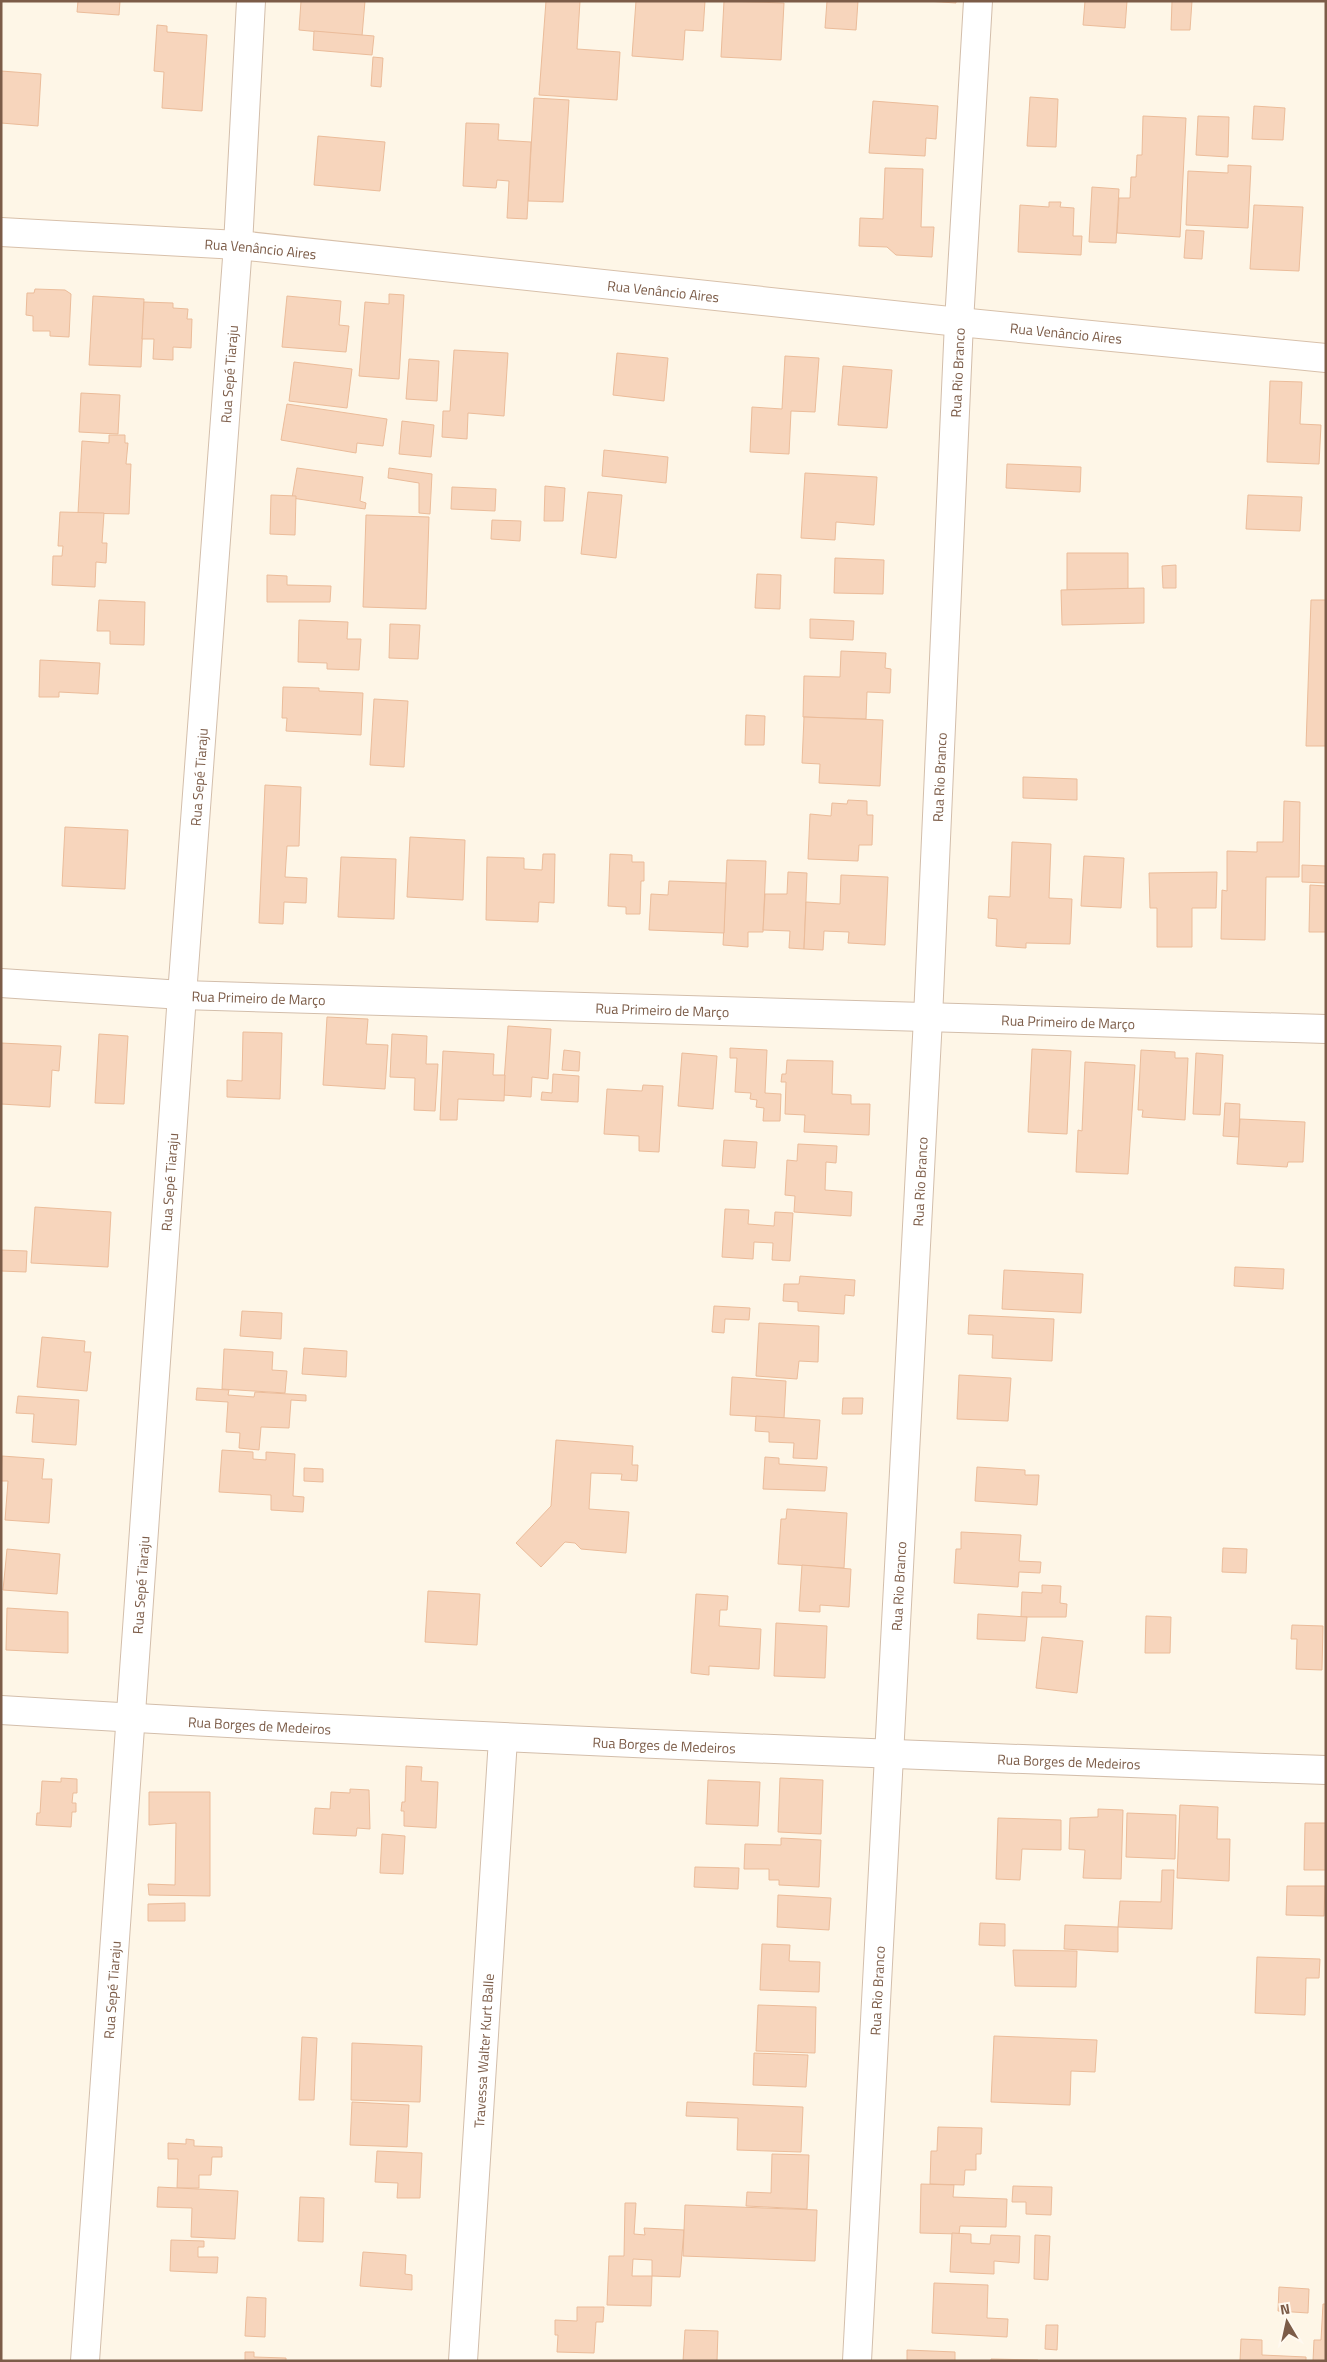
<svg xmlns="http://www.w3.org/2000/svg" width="1327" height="2362" font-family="'Titillium Web',sans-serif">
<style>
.building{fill:#f7d5bc;stroke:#ebbc9a;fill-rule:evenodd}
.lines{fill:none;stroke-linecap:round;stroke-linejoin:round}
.street-casing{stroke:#d3beab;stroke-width:30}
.secondary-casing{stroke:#d8c0aa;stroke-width:30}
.street{stroke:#fff;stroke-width:28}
.secondary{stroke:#fff;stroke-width:28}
.labels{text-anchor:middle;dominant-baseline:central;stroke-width:4.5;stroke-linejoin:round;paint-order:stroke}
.street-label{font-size:14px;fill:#7c5c48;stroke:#fff9f0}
</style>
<rect width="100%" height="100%" fill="#fef6e7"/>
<g class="building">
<polygon points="78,1 120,1 119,15 77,12"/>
<polygon points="301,1 365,1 362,36 299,30"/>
<polygon points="546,1 580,1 577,49 620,52 617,100 539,95"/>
<polygon points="636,1 705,1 703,31 685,30 683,60 632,56"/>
<polygon points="724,1 784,3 781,60 721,57"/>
<polygon points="827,1 858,1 856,30 825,28"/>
<polygon points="927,1 956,1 956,3"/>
<polygon points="1085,1 1127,1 1125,28 1083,25"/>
<polygon points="1172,1 1192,1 1190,30 1171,30"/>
<polygon points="157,25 167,26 167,32 207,35 202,111 162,108 164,72 154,71"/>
<polygon points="314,31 374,36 372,55 313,50"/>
<polygon points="373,57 383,58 381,87 371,86"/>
<polygon points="1,71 41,74 38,126 1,123"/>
<polygon points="1030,97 1058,99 1056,147 1027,146"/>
<polygon points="534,98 569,100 563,202 528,201"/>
<polygon points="873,101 938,106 936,139 926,138 925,156 869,153"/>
<polygon points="1254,106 1285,108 1283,140 1252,139"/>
<polygon points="1143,116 1186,118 1180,237 1117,233 1119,198 1130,198 1131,177 1136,177 1137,155 1142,155"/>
<polygon points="1198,116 1229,117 1228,157 1196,155"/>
<polygon points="466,123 499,124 498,140 531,142 527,219 507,218 509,181 497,180 496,188 463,186"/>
<polygon points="318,136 385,142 380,191 314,185"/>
<polygon points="1228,165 1251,166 1248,228 1186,225 1188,171 1228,173"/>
<polygon points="885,168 923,169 921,227 934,227 932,257 896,255 887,247 859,246 860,218 883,219"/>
<polygon points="1092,187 1119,189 1116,243 1089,242"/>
<polygon points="1049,202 1061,202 1060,207 1074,208 1073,236 1082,236 1081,255 1018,252 1020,205 1049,207"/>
<polygon points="1254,205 1303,207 1299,271 1250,269"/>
<polygon points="1186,230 1204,231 1202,259 1184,258"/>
<polygon points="35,289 65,290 71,294 69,337 50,336 50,331 33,331 33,316 26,315 27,293 34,293"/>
<polygon points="389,294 404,295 399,379 359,376 365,302 389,304"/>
<polygon points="93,296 144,299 141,367 89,365"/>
<polygon points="287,296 341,301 339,325 349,326 346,352 282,347"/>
<polygon points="144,302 173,303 173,308 188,309 187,319 192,319 191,348 173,347 173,360 153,359 154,339 142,339"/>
<polygon points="454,350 508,353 504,416 468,413 467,439 442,437 443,411 450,411"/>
<polygon points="617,353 668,358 664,401 613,395"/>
<polygon points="785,356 819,358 815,412 791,411 789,454 750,452 752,407 782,409"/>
<polygon points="409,359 439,361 437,401 406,399"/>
<polygon points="294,362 352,369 347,408 289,401"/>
<polygon points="843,366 892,370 887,428 838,425"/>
<polygon points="1270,381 1302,382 1300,424 1321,425 1319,464 1267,462"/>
<polygon points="81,393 120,395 118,434 79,432"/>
<polygon points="287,404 387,419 383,446 357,443 356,453 281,440"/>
<polygon points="402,421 434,425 431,457 399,454"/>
<polygon points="109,435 125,435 125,443 128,443 126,464 131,464 129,514 78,513 82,441 109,443"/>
<polygon points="604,450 668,457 666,483 602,476"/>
<polygon points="1007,464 1081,467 1080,492 1006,488"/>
<polygon points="297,468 363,477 360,501 366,503 365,509 292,498"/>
<polygon points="389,468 432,474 430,514 419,513 419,483 388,478"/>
<polygon points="805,473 877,477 874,525 836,522 835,540 801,538"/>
<polygon points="545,486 565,488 563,521 544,521"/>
<polygon points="452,487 496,489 495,511 451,509"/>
<polygon points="588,492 622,495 616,558 581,554"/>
<polygon points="271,495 296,496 295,535 270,534"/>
<polygon points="1248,495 1302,497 1300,531 1246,529"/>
<polygon points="60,512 104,513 102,543 107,543 106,563 96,562 95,587 52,585 53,556 62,556 63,546 58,546"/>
<polygon points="366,515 429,517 426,609 363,607"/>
<polygon points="492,520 521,521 520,541 491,539"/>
<polygon points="1067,553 1128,553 1128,589 1067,590"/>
<polygon points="835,558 884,560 883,594 834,593"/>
<polygon points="1176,565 1176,588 1163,588 1162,566"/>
<polygon points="757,574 781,575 780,609 755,608"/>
<polygon points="267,575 287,576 287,585 331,586 330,602 267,602"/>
<polygon points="1144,588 1144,623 1062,625 1061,590"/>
<polygon points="99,600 145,602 144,645 110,644 110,631 97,631"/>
<polygon points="1311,600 1326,600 1326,746 1306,746"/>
<polygon points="810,619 854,621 853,640 810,638"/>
<polygon points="299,620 348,622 347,639 361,639 359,670 327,669 327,663 298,662"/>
<polygon points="390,624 420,625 418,659 389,658"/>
<polygon points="841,651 886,653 885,668 891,669 890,693 867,692 866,719 803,717 804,676 840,677"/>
<polygon points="40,660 100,663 98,694 59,692 59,697 39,697"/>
<polygon points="283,687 319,688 319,691 363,693 361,735 286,731 287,718 282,718"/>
<polygon points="374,699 408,701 404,767 370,765"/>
<polygon points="746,715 765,716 764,745 745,745"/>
<polygon points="804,717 883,720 880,786 819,783 820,764 802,763"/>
<polygon points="1023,777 1077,779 1077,800 1023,798"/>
<polygon points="265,785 301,787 299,846 287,846 285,877 307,878 306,903 284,902 283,924 259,923"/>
<polygon points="848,800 867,801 867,815 873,815 872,845 859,845 858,861 808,859 810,814 831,816 832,803 847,804"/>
<polygon points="1284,801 1300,802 1299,877 1266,877 1265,940 1221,939 1222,890 1227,891 1227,851 1257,852 1257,842 1283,842"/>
<polygon points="65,827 128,830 125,889 62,886"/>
<polygon points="410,837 465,840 463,900 407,897"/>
<polygon points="1012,842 1051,844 1049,898 1072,899 1070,944 1026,943 1026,948 996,946 997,919 988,918 989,896 1010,897"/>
<polygon points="543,854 555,854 554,903 539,902 538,922 486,920 487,857 524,858 524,869 542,870"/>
<polygon points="610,854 632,855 632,862 644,862 644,881 641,881 640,914 626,914 626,907 608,906"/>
<polygon points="1084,856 1124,858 1121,908 1081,906"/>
<polygon points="341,857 396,859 394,919 338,917"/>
<polygon points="727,860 766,861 763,932 748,932 748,947 723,945"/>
<polygon points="1302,865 1326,866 1326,883 1302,882"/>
<polygon points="788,872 807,873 804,949 789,948 790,931 763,930 765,894 787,894"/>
<polygon points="1217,872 1216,908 1192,908 1192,947 1157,947 1157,908 1150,908 1149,873"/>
<polygon points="841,875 888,877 885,945 848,943 849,932 824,931 823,950 804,949 806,902 840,904"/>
<polygon points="669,881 726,883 724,933 649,930 651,894 668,895"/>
<polygon points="1310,885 1326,886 1326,932 1309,932"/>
<polygon points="327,1017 368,1019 366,1044 388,1045 385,1089 323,1085"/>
<polygon points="508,1026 551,1029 548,1079 532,1077 531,1097 503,1095"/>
<polygon points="243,1032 282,1033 280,1099 227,1097 227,1080 242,1081"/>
<polygon points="99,1034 128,1036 124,1104 95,1103"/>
<polygon points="392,1034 427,1036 426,1064 438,1064 435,1111 414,1110 415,1078 390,1077"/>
<polygon points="1,1043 61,1046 59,1071 52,1070 50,1107 1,1104"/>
<polygon points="730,1048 767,1050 765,1093 781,1094 780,1121 763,1121 764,1108 756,1107 757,1100 750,1099 751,1093 735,1092 737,1058 730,1058"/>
<polygon points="1032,1049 1071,1051 1067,1134 1028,1132"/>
<polygon points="564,1050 580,1052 579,1071 562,1070"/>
<polygon points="1141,1050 1175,1052 1175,1058 1188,1058 1185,1120 1142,1117 1143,1110 1138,1110"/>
<polygon points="443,1051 494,1054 493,1075 505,1075 504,1101 458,1099 457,1120 440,1120"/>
<polygon points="682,1053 717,1056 713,1109 678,1106"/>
<polygon points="1196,1053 1223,1055 1220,1115 1193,1114"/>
<polygon points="787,1060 833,1061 832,1094 851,1095 851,1104 870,1104 869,1135 804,1132 805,1115 785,1114 786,1082 781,1082 782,1074 786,1074"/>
<polygon points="1085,1062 1135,1065 1128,1174 1076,1172 1078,1130 1082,1131"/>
<polygon points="553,1074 579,1076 578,1102 541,1100 542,1092 552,1093"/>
<polygon points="643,1085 663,1086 659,1152 639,1151 639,1136 604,1134 607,1089 642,1091"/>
<polygon points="1225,1103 1240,1104 1239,1137 1223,1136"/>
<polygon points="1240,1119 1305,1122 1303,1162 1288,1162 1287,1167 1237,1164"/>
<polygon points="724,1140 757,1142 755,1168 722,1166"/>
<polygon points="798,1144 837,1146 836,1163 826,1162 825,1190 852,1192 851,1216 794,1212 795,1196 785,1195 787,1160 797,1161"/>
<polygon points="35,1207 111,1212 108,1267 31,1263"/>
<polygon points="725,1209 749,1210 748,1224 774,1226 775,1212 793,1213 790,1261 772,1260 773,1243 754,1242 753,1259 722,1257"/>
<polygon points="1,1250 27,1251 26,1272 1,1271"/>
<polygon points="1235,1267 1284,1269 1283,1289 1234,1286"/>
<polygon points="1004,1270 1083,1274 1081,1313 1002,1309"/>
<polygon points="800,1276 855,1280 854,1296 845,1295 844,1314 798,1311 798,1302 783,1301 784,1284 799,1284"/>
<polygon points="714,1306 750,1308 749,1320 725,1319 724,1333 712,1332"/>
<polygon points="242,1311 282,1313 281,1339 240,1336"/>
<polygon points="969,1315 1054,1319 1052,1361 992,1358 993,1335 968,1334"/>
<polygon points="759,1323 819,1326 818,1362 799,1361 797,1379 756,1376"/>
<polygon points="42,1337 85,1341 84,1352 91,1352 87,1391 37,1387"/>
<polygon points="304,1348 347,1351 346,1377 302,1374"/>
<polygon points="224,1349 273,1352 272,1370 287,1371 285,1393 222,1389"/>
<polygon points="959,1375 1011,1378 1008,1421 957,1419"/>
<polygon points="732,1377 786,1381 784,1418 730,1415"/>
<polygon points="197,1388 229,1390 228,1395 254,1397 255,1392 306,1395 306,1401 291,1400 289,1428 261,1427 259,1450 239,1448 240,1433 226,1432 228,1402 196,1400"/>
<polygon points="18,1396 79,1400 76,1445 32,1442 34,1414 16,1413"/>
<polygon points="843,1398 863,1398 862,1414 842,1414"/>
<polygon points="756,1416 820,1420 817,1459 793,1458 794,1443 769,1442 769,1432 755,1431"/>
<polygon points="556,1440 633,1446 632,1465 638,1465 637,1481 621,1480 622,1474 591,1473 589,1509 629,1512 626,1553 581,1549 575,1543 565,1542 541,1567 516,1543 551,1506"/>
<polygon points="222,1450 253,1452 253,1459 266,1460 266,1452 295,1454 293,1496 304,1497 303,1512 271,1510 271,1495 219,1492"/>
<polygon points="2,1456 44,1459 42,1479 52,1479 49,1523 5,1520 8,1481 1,1481"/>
<polygon points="765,1457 779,1458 779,1464 827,1467 825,1491 763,1489"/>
<polygon points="977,1467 1025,1470 1025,1475 1039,1475 1037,1505 975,1501"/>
<polygon points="304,1468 323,1469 323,1482 304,1481"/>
<polygon points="787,1509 847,1513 844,1568 778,1564 781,1519 786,1519"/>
<polygon points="961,1532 1021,1535 1019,1561 1041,1562 1040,1573 1019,1572 1018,1587 954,1583 956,1549 961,1549"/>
<polygon points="1223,1548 1247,1549 1246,1573 1222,1572"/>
<polygon points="7,1549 60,1554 57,1594 3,1590"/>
<polygon points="802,1565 851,1569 849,1607 820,1605 820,1612 799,1611"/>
<polygon points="1042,1585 1061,1586 1060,1603 1067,1604 1066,1617 1021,1617 1022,1592 1042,1593"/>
<polygon points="428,1591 480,1594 477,1645 425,1642"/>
<polygon points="696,1594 728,1596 727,1610 720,1610 719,1626 761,1629 759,1669 709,1666 709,1675 691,1673"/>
<polygon points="7,1608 68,1612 68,1653 6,1650"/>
<polygon points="978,1614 1027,1617 1025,1641 977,1639"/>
<polygon points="1146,1616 1171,1617 1170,1653 1145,1653"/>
<polygon points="776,1623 827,1626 825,1678 774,1676"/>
<polygon points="1292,1625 1323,1626 1322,1670 1296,1669 1297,1639 1291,1639"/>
<polygon points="1042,1637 1083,1641 1077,1693 1036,1688"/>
<polygon points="406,1766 422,1767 421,1781 438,1782 436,1828 404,1826 404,1811 401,1811 402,1802 405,1802"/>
<polygon points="61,1778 77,1779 77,1793 73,1793 72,1803 76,1803 76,1812 72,1812 71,1827 36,1825 37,1813 40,1813 42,1781 61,1782"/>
<polygon points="780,1778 823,1780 821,1834 778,1832"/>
<polygon points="708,1780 760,1782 758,1826 706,1824"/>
<polygon points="350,1789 369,1790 370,1829 357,1828 356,1836 313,1834 315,1808 330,1809 331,1792 350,1793"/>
<polygon points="149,1792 210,1792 210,1896 149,1895 148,1884 175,1885 176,1823 149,1825"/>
<polygon points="1180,1805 1218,1807 1217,1839 1230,1839 1229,1881 1177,1878"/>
<polygon points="1098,1809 1123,1810 1121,1879 1083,1878 1085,1850 1069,1849 1070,1818 1098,1817"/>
<polygon points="1127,1813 1176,1815 1175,1859 1126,1857"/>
<polygon points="998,1818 1061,1820 1061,1850 1022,1849 1020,1880 996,1879"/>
<polygon points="1305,1823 1326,1823 1326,1870 1304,1870"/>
<polygon points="382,1834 405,1836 403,1874 380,1873"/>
<polygon points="781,1838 821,1840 819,1887 779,1885 779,1880 769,1880 769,1869 744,1869 745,1844 781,1845"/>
<polygon points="695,1867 739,1868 738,1889 694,1887"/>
<polygon points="1162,1870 1174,1870 1172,1929 1118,1927 1120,1901 1161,1902"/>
<polygon points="1287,1886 1325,1886 1324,1916 1286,1915"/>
<polygon points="778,1895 831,1898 829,1930 777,1927"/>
<polygon points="185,1903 185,1921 148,1921 148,1904"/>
<polygon points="980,1923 1005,1924 1005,1946 979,1945"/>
<polygon points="1065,1925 1118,1927 1118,1952 1064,1949"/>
<polygon points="762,1944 790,1945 789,1961 820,1962 819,1992 760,1990"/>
<polygon points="1013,1950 1077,1951 1076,1987 1015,1986"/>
<polygon points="1257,1957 1320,1959 1319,1978 1306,1978 1305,2015 1255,2013"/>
<polygon points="758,2005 816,2007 815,2053 756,2051"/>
<polygon points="994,2036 1097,2040 1095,2072 1071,2071 1070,2105 991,2102"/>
<polygon points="302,2037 317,2038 314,2100 299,2100"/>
<polygon points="352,2043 422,2046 420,2102 351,2100"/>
<polygon points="754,2053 808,2055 806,2087 753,2085"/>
<polygon points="352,2102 409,2105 407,2147 350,2145"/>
<polygon points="687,2102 803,2107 801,2152 737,2150 738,2118 686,2116"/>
<polygon points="938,2127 982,2128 981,2154 976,2154 976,2170 965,2170 964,2185 930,2184 931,2151 937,2151"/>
<polygon points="186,2139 194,2140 194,2146 222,2147 222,2157 212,2157 211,2175 199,2175 199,2188 177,2188 178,2159 168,2159 168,2143 186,2144"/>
<polygon points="377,2151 422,2153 420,2198 397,2198 398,2183 375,2182"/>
<polygon points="772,2154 809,2155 807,2209 746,2206 747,2192 771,2193"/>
<polygon points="921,2184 954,2185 953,2197 1007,2199 1006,2227 960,2226 959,2234 920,2233"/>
<polygon points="1013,2186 1052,2187 1051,2215 1026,2214 1026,2202 1012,2202"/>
<polygon points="158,2187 238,2191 235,2239 191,2237 192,2208 157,2207"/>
<polygon points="300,2197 324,2198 323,2242 298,2241"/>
<path d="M625,2203H636L634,2234L645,2235L644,2228L684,2230L680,2277L652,2276L651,2306L607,2305L609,2256H624ZM633,2259L652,2260V2276H632Z"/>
<polygon points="685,2205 817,2210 815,2261 683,2256"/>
<polygon points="952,2233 971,2234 971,2243 990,2244 991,2235 1020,2236 1019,2263 994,2261 994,2274 950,2272"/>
<polygon points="1035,2235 1050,2236 1048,2280 1034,2279"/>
<polygon points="171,2240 204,2241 204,2247 198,2247 198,2257 218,2257 217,2273 170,2271"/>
<polygon points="363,2252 406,2255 405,2274 412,2275 412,2290 360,2286"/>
<polygon points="934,2283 988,2285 987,2318 1008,2319 1007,2337 932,2333"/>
<polygon points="1279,2287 1309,2289 1308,2313 1278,2311"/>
<polygon points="247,2297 266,2298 265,2337 245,2336"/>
<polygon points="1323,2304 1326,2304 1326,2361 1313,2361 1314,2340 1321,2340"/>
<polygon points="577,2307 604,2307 603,2322 596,2322 594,2353 557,2352 558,2335 555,2335 555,2320 577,2321"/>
<polygon points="1046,2325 1058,2325 1057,2350 1045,2349"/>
<polygon points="685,2330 718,2331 717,2361 683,2361"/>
<polygon points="1241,2339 1262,2340 1262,2355 1306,2357 1306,2361 1240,2361"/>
<polygon points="907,2350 955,2352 955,2361 907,2361"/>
<polygon points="245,2352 254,2352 254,2357 286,2358 286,2361 245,2361"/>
<polygon points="991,2359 1038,2360 1038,2361 991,2361"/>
</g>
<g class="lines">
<g class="street-casing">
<g id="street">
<path id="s1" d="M1,983L182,995L1326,1029"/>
<path id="s2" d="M1,1710C443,1737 884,1755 1326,1770"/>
<path id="s3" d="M85,2361L182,995L238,245L251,1"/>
<path id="s4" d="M463,2361L503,1739"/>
<path id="s5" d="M857,2361L928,1018L959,322L978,1"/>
</g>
</g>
<g class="secondary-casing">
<g id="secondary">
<path id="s6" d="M1,232L238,245L959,322L1326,358"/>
</g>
</g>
<use href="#street" class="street"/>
<use href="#secondary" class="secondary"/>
</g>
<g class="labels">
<g class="street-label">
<text stroke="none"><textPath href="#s6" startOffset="260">Rua Venâncio Aires</textPath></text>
<text stroke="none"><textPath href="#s6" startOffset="665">Rua Venâncio Aires</textPath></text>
<text stroke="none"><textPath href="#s6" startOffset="1070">Rua Venâncio Aires</textPath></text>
<text stroke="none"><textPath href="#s5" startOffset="1991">Rua Rio Branco</textPath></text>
<text stroke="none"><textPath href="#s3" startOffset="1992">Rua Sepé Tiaraju</textPath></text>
<text stroke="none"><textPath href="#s3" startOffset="1588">Rua Sepé Tiaraju</textPath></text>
<text stroke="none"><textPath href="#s5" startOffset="1586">Rua Rio Branco</textPath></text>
<text stroke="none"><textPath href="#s1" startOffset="258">Rua Primeiro de Março</textPath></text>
<text stroke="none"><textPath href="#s1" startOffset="662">Rua Primeiro de Março</textPath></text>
<text stroke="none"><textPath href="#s1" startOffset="1068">Rua Primeiro de Março</textPath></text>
<text stroke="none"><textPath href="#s3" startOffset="1182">Rua Sepé Tiaraju</textPath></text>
<text stroke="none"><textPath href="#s5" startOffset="1181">Rua Rio Branco</textPath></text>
<text stroke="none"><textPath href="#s3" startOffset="778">Rua Sepé Tiaraju</textPath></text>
<text stroke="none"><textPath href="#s5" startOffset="776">Rua Rio Branco</textPath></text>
<text stroke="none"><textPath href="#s2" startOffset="259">Rua Borges de Medeiros</textPath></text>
<text stroke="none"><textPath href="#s2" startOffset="664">Rua Borges de Medeiros</textPath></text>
<text stroke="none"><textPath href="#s2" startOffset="1069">Rua Borges de Medeiros</textPath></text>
<text stroke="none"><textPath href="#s3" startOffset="372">Rua Sepé Tiaraju</textPath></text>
<text stroke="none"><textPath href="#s5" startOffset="371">Rua Rio Branco</textPath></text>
<text stroke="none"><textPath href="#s4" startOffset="311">Travessa Walter Kurt Balle</textPath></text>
</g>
</g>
<rect width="1327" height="2362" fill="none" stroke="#7c5c48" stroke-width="5"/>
<g transform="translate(1287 2322) rotate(351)" stroke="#fff9f0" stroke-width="4" paint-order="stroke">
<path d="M0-4L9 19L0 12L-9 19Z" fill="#7c5c48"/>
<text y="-8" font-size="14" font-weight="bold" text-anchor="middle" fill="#7c5c48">N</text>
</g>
</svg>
